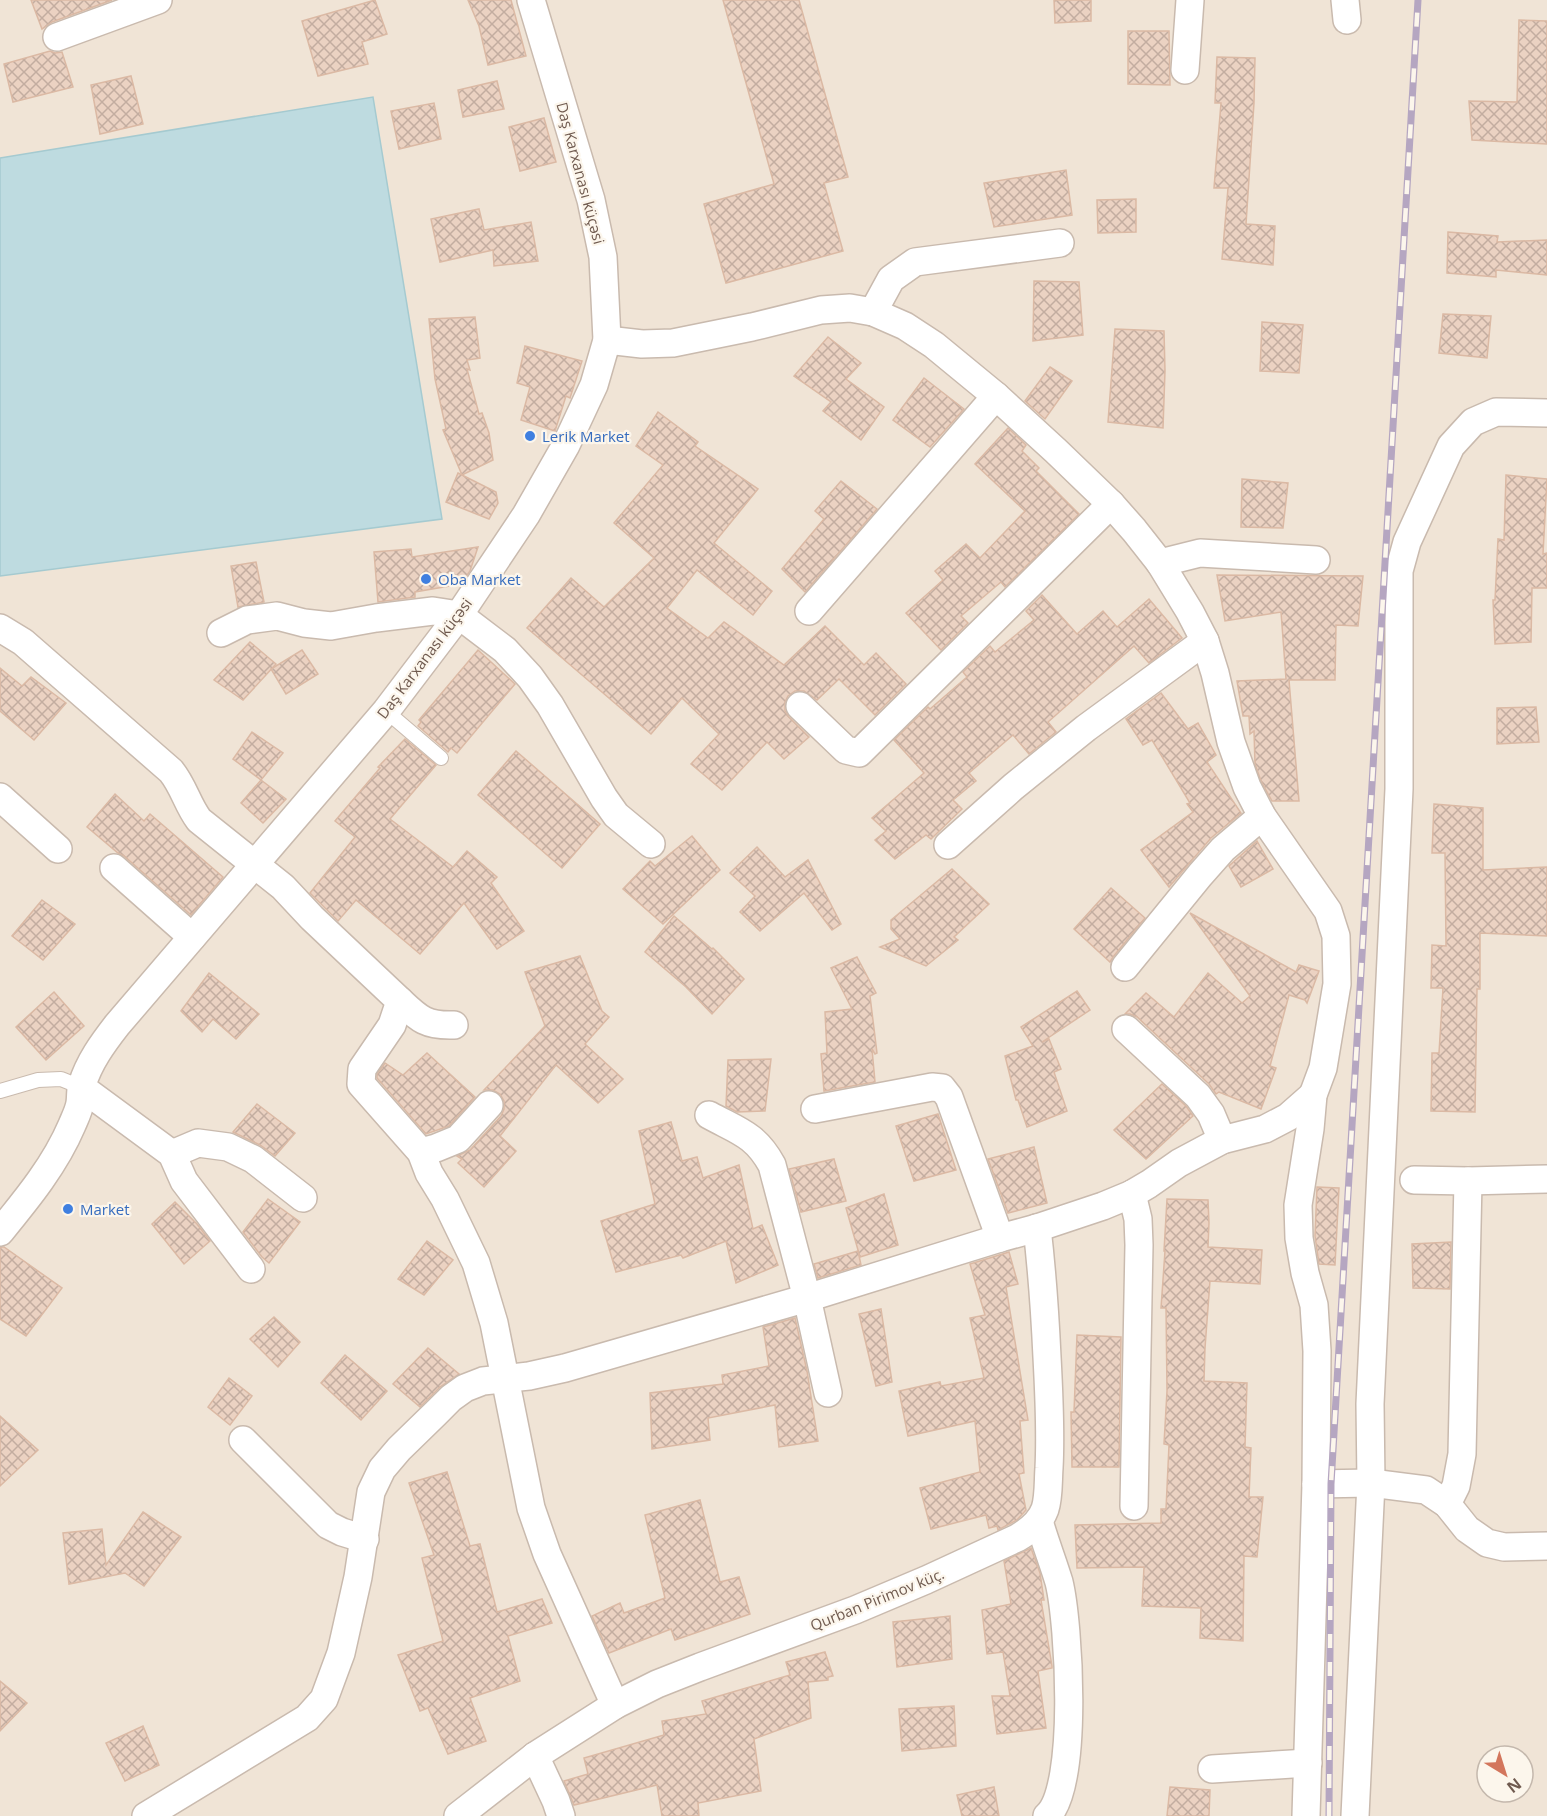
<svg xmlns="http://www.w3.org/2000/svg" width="1547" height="1816" font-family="'Open Sans',sans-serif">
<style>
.residential{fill:#f0e4d6;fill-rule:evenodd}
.water{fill:#bedbe0;stroke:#a5cad0;stroke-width:1.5}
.building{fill:url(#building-cross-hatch);stroke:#dbb9a4;stroke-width:1.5}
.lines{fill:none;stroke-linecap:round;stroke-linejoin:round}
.service-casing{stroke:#c9baae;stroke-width:16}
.minor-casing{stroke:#c9baae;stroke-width:30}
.service{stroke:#fff;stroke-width:14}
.minor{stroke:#fff;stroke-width:27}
.rail-casing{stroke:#b5a6c1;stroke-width:7}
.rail{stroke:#fcf6ec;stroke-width:4.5;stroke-dasharray:14;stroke-linecap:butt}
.shop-dot{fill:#3f7fe0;stroke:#fcf6ec;stroke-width:2}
.labels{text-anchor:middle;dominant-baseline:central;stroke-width:4.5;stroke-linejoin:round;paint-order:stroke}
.street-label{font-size:15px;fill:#6f5a4f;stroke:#fcf6ec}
.shop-label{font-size:15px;fill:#366cbe;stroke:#fcf6ec;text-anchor:start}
</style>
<defs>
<pattern id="building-cross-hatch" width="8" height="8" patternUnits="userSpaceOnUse" patternTransform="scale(1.5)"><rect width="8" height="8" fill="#ebd2c2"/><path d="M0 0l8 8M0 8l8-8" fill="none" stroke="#c3ada0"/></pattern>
</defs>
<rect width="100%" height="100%" fill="#f9f2e7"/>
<path class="residential" d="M0,0H1547V1816H0ZM1487,1756H1523V1792H1487Z"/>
<polygon class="water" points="373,97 442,519 0,576 0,158"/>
<g class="building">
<polygon points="31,0 112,0 52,22 42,29"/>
<polygon points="375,0 387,34 362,42 368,64 318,76 302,21"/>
<polygon points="468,0 511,0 526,56 488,65 479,26"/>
<polygon points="723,0 799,0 848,177 824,183 843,251 726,283 704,204 774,184"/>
<polygon points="1054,0 1091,0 1091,21 1055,23"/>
<polygon points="1519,20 1547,21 1547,144 1472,140 1469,101 1517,102"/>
<polygon points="1128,31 1169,31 1170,85 1128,84"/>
<polygon points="50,51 55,53 62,52 73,87 13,102 4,64"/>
<polygon points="1217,57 1255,58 1254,103 1246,224 1275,226 1273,265 1222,259 1228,188 1214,188 1221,103 1215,103"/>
<polygon points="131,76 143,124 100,134 91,85"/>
<polygon points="497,81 504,109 463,117 458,90"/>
<polygon points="434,103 441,139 399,149 391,111"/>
<polygon points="544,118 556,162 520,171 509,127"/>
<polygon points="1066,170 1072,215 994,227 984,183"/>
<polygon points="1136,199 1136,232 1098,233 1097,200"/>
<polygon points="479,209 484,230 531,222 538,261 494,266 493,250 440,262 431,219"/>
<polygon points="1448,232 1498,236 1497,242 1547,240 1547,275 1496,270 1496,277 1447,273"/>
<polygon points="1034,281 1079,282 1083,335 1033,341"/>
<polygon points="1443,314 1491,316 1487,358 1439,353"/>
<polygon points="475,317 480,358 467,360 470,370 467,369 479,414 482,413 489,433 493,460 462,475 443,430 446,429 435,379 429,319"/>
<polygon points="1262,322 1303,325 1299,373 1260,371"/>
<polygon points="1115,329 1164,331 1165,371 1163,428 1108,422"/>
<polygon points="828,337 861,363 846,379 884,407 861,440 823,411 831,402 794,376"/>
<polygon points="525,346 582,361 570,398 566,396 555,431 521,420 530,387 517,383"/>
<polygon points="1050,367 1072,381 1045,419 1025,401"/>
<polygon points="924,378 964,409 930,447 893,420"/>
<polygon points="658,412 698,442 695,446 758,489 714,543 772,591 753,615 697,570 667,608 708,638 724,622 784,665 825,626 864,665 876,653 906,684 875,715 839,679 817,700 804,691 795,691 788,696 785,702 785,711 789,717 809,737 784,759 767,742 722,790 691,764 719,734 682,698 651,734 527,628 571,578 604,607 654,558 614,523 663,465 636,446"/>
<polygon points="1008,428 1026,445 1022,451 1039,468 1036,471 1079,514 1005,587 1001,582 961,616 968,623 941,650 906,613 943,580 935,571 966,544 980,558 1025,511 975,464"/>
<polygon points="458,473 496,492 498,503 489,519 446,502"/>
<polygon points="1506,475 1547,479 1543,554 1547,553 1547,588 1532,588 1531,642 1495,644 1493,600 1495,600 1498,539 1504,540"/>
<polygon points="1242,479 1288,483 1283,528 1241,527"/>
<polygon points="841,481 877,509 805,592 782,569 824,519 815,511"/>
<polygon points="478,547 470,571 461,584 415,592 415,597 378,602 374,552 411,549 412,557"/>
<polygon points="256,562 264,602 238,607 231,566"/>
<polygon points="1217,575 1363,576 1358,626 1336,625 1335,680 1289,680 1299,801 1272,801 1261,781 1255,764 1254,731 1250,734 1249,716 1243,716 1237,681 1286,679 1281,612 1225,621"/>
<polygon points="1042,595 1077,634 1103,611 1117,627 1149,599 1182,638 1149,663 1134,646 1048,722 1056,732 1029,754 1013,735 969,773 976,781 953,800 962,809 931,839 926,835 895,859 875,840 886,831 872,818 924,773 894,740 928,707 930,709 967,677 963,672 990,646 995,652 1034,620 1026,611"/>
<polygon points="250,642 276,664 243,700 214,680"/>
<polygon points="302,650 318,674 286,694 271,669"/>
<polygon points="478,650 515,684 457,753 451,748 448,752 418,726 421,722 419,720"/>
<polygon points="0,668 22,686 31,677 66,703 34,740 0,711"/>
<polygon points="1161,693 1188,729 1198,723 1216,755 1207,762 1241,813 1211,838 1169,887 1141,850 1193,812 1187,804 1190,803 1152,740 1143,745 1126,719"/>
<polygon points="1536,707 1539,742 1497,744 1497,708"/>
<polygon points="252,732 283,753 261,780 233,759"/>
<polygon points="405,739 436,765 390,819 453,867 467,851 497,877 491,883 524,931 497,949 464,903 420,954 356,900 338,921 310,893 355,837 335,821 380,768 378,767"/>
<polygon points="516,751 600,824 562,868 478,795"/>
<polygon points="261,780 286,799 263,823 241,803"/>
<polygon points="115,794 144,821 150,814 223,877 191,915 124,856 118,853 87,827"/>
<polygon points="1434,804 1483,808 1483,870 1547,867 1547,936 1480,933 1480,989 1477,989 1475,1112 1431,1111 1432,1053 1439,1053 1443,988 1431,988 1432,945 1446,946 1445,853 1432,853"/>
<polygon points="692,836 720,870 663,924 623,889 650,861 655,866"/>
<polygon points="1257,841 1273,869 1241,887 1229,866"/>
<polygon points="757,847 785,877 808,860 841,924 832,930 804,893 760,931 740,912 755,896 730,873"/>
<polygon points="952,869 989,904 954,937 958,940 926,966 880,947 900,939 891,929 891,920"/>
<polygon points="1111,888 1145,918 1113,957 1110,962 1074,929"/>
<polygon points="42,900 75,924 43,960 12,936"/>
<polygon points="1190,913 1296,972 1299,965 1319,971 1307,1003 1305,1000 1289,995 1270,1066 1276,1068 1261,1109 1219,1092 1216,1094 1209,1084 1137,1017 1130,1014 1125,1014 1146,993 1174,1017 1208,973 1242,1003 1250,996"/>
<polygon points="674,916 712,949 713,948 744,979 712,1014 686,987 645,952"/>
<polygon points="580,956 602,1011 609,1017 585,1044 623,1079 598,1103 556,1065 500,1136 516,1151 484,1187 458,1163 462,1159 457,1156 470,1150 501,1116 504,1109 504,1101 500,1094 493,1090 484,1090 545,1026 525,972"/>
<polygon points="857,957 876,993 870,996 877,1053 875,1054 872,1049 875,1082 824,1091 821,1054 827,1053 825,1012 852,1009 831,968"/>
<polygon points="209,973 259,1014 236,1039 213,1019 202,1032 181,1011"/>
<polygon points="1077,991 1090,1010 1042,1042 1049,1039 1061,1069 1054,1072 1067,1111 1027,1127 1018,1100 1016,1100 1005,1056 1033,1046 1021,1027"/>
<polygon points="54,992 84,1026 46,1060 16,1027"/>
<polygon points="427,1053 475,1097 449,1126 426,1134 377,1078 377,1074 385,1063 403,1075"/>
<polygon points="771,1059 765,1111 737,1112 726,1106 728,1060"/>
<polygon points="1162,1084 1186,1106 1193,1116 1146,1159 1114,1130"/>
<polygon points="257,1104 295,1133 275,1156 260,1145 233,1132"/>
<polygon points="938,1114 956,1170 914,1181 896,1126"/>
<polygon points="671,1122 682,1161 697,1157 703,1178 739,1165 753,1229 762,1225 778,1265 736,1283 726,1241 683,1258 681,1255 616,1272 601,1221 655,1204 639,1131"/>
<polygon points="1034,1147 1047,1203 1008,1213 988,1159"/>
<polygon points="834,1159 846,1201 801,1212 789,1169"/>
<polygon points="1317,1187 1339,1188 1335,1265 1319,1264 1315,1236"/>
<polygon points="884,1194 898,1245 860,1257 846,1208"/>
<polygon points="268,1199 300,1222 269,1263 262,1257 243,1232"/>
<polygon points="1167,1199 1208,1200 1209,1223 1208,1247 1262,1250 1260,1284 1210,1281 1205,1348 1204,1381 1247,1383 1245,1447 1251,1448 1249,1497 1263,1497 1257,1557 1244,1556 1243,1641 1200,1638 1201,1608 1142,1606 1144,1567 1077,1568 1075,1525 1161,1523 1161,1509 1166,1509 1169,1445 1164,1444 1167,1391 1166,1308 1161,1308 1165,1251 1164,1251"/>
<polygon points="175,1202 197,1224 210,1241 184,1264 152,1224"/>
<polygon points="427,1241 453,1260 424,1295 398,1279"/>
<polygon points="1451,1242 1450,1289 1413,1288 1412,1244"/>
<polygon points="0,1247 4,1247 62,1288 26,1336 0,1319"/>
<polygon points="858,1251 861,1265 818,1278 814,1264"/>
<polygon points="1009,1252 1018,1284 1006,1287 1028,1420 1020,1421 1024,1473 1019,1474 1026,1510 1017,1520 998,1530 997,1526 989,1528 986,1515 931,1529 920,1488 980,1472 975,1421 908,1436 899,1391 940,1382 941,1386 984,1378 970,1318 985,1315 970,1264"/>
<polygon points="881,1309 892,1382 876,1386 859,1314"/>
<polygon points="274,1317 300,1342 278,1367 250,1339"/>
<polygon points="795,1318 807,1371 818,1441 779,1447 775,1405 708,1418 710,1440 652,1449 650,1393 723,1384 722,1375 769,1366 763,1327"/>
<polygon points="1077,1335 1121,1337 1119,1467 1072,1467 1071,1412 1074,1412"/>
<polygon points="428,1348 459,1374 440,1387 420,1407 393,1384"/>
<polygon points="345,1355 387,1391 361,1420 321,1383"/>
<polygon points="229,1378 252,1396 230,1425 208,1407"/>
<polygon points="0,1416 38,1450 0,1486"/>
<polygon points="447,1472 470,1546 480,1544 497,1612 542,1599 552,1623 508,1636 520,1681 470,1698 486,1741 448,1754 428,1708 420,1711 398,1655 443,1641 422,1558 434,1555 409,1483"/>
<polygon points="700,1500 720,1582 739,1577 750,1614 675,1640 671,1629 609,1653 592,1616 620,1603 624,1613 665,1598 645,1515"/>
<polygon points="143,1512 181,1537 144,1586 125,1573 69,1584 63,1533 102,1529 106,1565"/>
<polygon points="1031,1548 1040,1573 1044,1600 1041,1600 1052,1666 1052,1668 1038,1671 1046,1728 997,1734 992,1696 1010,1696 1003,1652 987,1654 982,1610 1011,1604 1004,1561"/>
<polygon points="950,1616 952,1659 897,1667 893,1622"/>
<polygon points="825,1652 833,1676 828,1677 828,1680 808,1682 811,1718 754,1739 761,1791 698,1803 699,1816 662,1816 657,1785 574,1805 564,1781 588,1774 584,1758 664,1735 662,1721 706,1714 702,1701 790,1675 786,1662"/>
<polygon points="0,1681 27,1703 0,1731"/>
<polygon points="954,1706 956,1746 902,1751 899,1709"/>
<polygon points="143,1726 159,1765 125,1781 106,1743"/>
<polygon points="994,1787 999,1816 962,1816 957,1795"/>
<polygon points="1170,1787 1210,1790 1209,1816 1167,1816"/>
</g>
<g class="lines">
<g class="service-casing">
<g id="service">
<polyline points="386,711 441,758"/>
<polyline points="0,1091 38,1080 61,1079 81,1087"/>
</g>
</g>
<g class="minor-casing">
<g id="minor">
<polyline points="1345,0 1347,20"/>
<polyline points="57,37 158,0"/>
<polyline points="1185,70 1190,0"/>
<polyline points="873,312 891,279 915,262 1060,243"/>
<polyline points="607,340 642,344 673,343 752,327 821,310 850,308 873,312 905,326 934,345 996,396 1056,451 1111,504 1134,530 1160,563 1190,612 1205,641 1215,673 1231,742 1247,787 1262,816 1328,911 1336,936 1337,984 1323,1068 1313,1095 1310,1129 1298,1205 1299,1238 1305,1273 1314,1305 1317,1351 1316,1484 1306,1816"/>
<polyline points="1160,563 1200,553 1316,560"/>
<polyline points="809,611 996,396"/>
<path d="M0,628L23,642L171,771C184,787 187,804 199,820L283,887L312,918L400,1001L392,1025L362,1069L361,1084L421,1152L429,1173L445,1199L476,1263L494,1323L531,1508L547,1554L615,1705"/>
<polyline points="221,633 247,620 277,616 304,623 331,626 376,618 433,611 459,615 505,650 530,677 550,705 604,798 616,815 651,844"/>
<polyline points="800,706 846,750 859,753 1111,504"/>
<polyline points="0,797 58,849"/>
<polyline points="948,845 1013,787 1086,728 1205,641"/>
<polyline points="114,868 192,937"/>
<polyline points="1125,967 1200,875 1223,849 1262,816"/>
<path d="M400,1001C419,1019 426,1026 454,1025"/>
<polyline points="1126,1029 1198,1096 1211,1114 1222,1140"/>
<polyline points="81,1087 172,1154 184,1181 251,1269"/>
<polyline points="815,1109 932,1087 942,1088 949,1097 1000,1238"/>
<path d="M709,1115C738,1131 755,1134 772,1165L807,1298L828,1393"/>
<polyline points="421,1152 436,1148 458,1139 489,1105"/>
<polyline points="172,1154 198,1143 228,1147 253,1159 303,1198"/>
<polyline points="1414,1180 1468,1181 1547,1179"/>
<polyline points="1132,1194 1138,1219 1139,1245 1134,1506"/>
<path d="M0,1232C27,1199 55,1165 72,1125C75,1118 79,1110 80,1103C81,1097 80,1091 82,1085C89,1062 103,1043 117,1025L386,711L459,615L526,515L566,445L594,385L607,340L603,257L591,200L531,0"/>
<polyline points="243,1440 328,1525 342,1532 365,1539"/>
<polyline points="1316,1484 1371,1483 1426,1490 1447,1504 1467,1529 1487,1543 1504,1547 1547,1546"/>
<polyline points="1447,1504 1456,1486 1462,1454 1468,1181"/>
<path d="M1039,1521C1045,1542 1053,1562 1059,1582C1069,1623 1079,1788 1047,1816"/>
<polyline points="535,1756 556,1801 561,1816"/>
<polyline points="1212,1769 1308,1763"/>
<polyline points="146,1816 307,1718 324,1699 341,1653 358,1577 371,1492 382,1469 399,1449 436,1413 451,1398 465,1388 483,1381 529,1376 565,1368 807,1298 1000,1238 1037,1228 1103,1206 1132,1194 1149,1184 1179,1163 1222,1140 1265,1129 1288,1117 1313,1095"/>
<path d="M458,1816L535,1756L615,1705L657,1684L700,1667L855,1610L926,1580L1017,1538C1029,1531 1040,1523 1045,1509C1049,1497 1048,1481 1049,1468C1051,1431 1049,1394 1047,1357C1045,1314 1042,1271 1037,1228"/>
<polyline points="1355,1816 1371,1483 1370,1404 1399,789 1399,571 1407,542 1451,446 1473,422 1496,412 1547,413"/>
</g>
</g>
<use href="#service" class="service"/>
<use href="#minor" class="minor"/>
<g class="rail-casing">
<polyline id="rail" points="1329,1816 1331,1484 1418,0"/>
</g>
<use href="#rail" class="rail"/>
</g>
<g class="shop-dot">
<circle cx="530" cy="436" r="6"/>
<circle cx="426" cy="579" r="6"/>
<circle cx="68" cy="1209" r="6"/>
</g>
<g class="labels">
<g class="street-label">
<text transform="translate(581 173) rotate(75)">Daş Karxanası küçəsi</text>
<text transform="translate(424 658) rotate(-53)">Daş Karxanası küçəsi</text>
<text transform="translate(877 1599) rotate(-22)">Qurban Pirimov küç.</text>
</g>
<g class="shop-label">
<text x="542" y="436">Lerik Market</text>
<text x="438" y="579">Oba Market</text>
<text x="80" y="1209">Market</text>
</g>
</g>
<g transform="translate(1505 1774) rotate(142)"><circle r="28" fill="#fcf6ec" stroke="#c4b8ad" stroke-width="1.5"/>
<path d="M0-4.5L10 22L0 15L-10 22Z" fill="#d3765c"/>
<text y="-9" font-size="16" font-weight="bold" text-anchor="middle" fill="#6f5a4f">N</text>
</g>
</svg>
